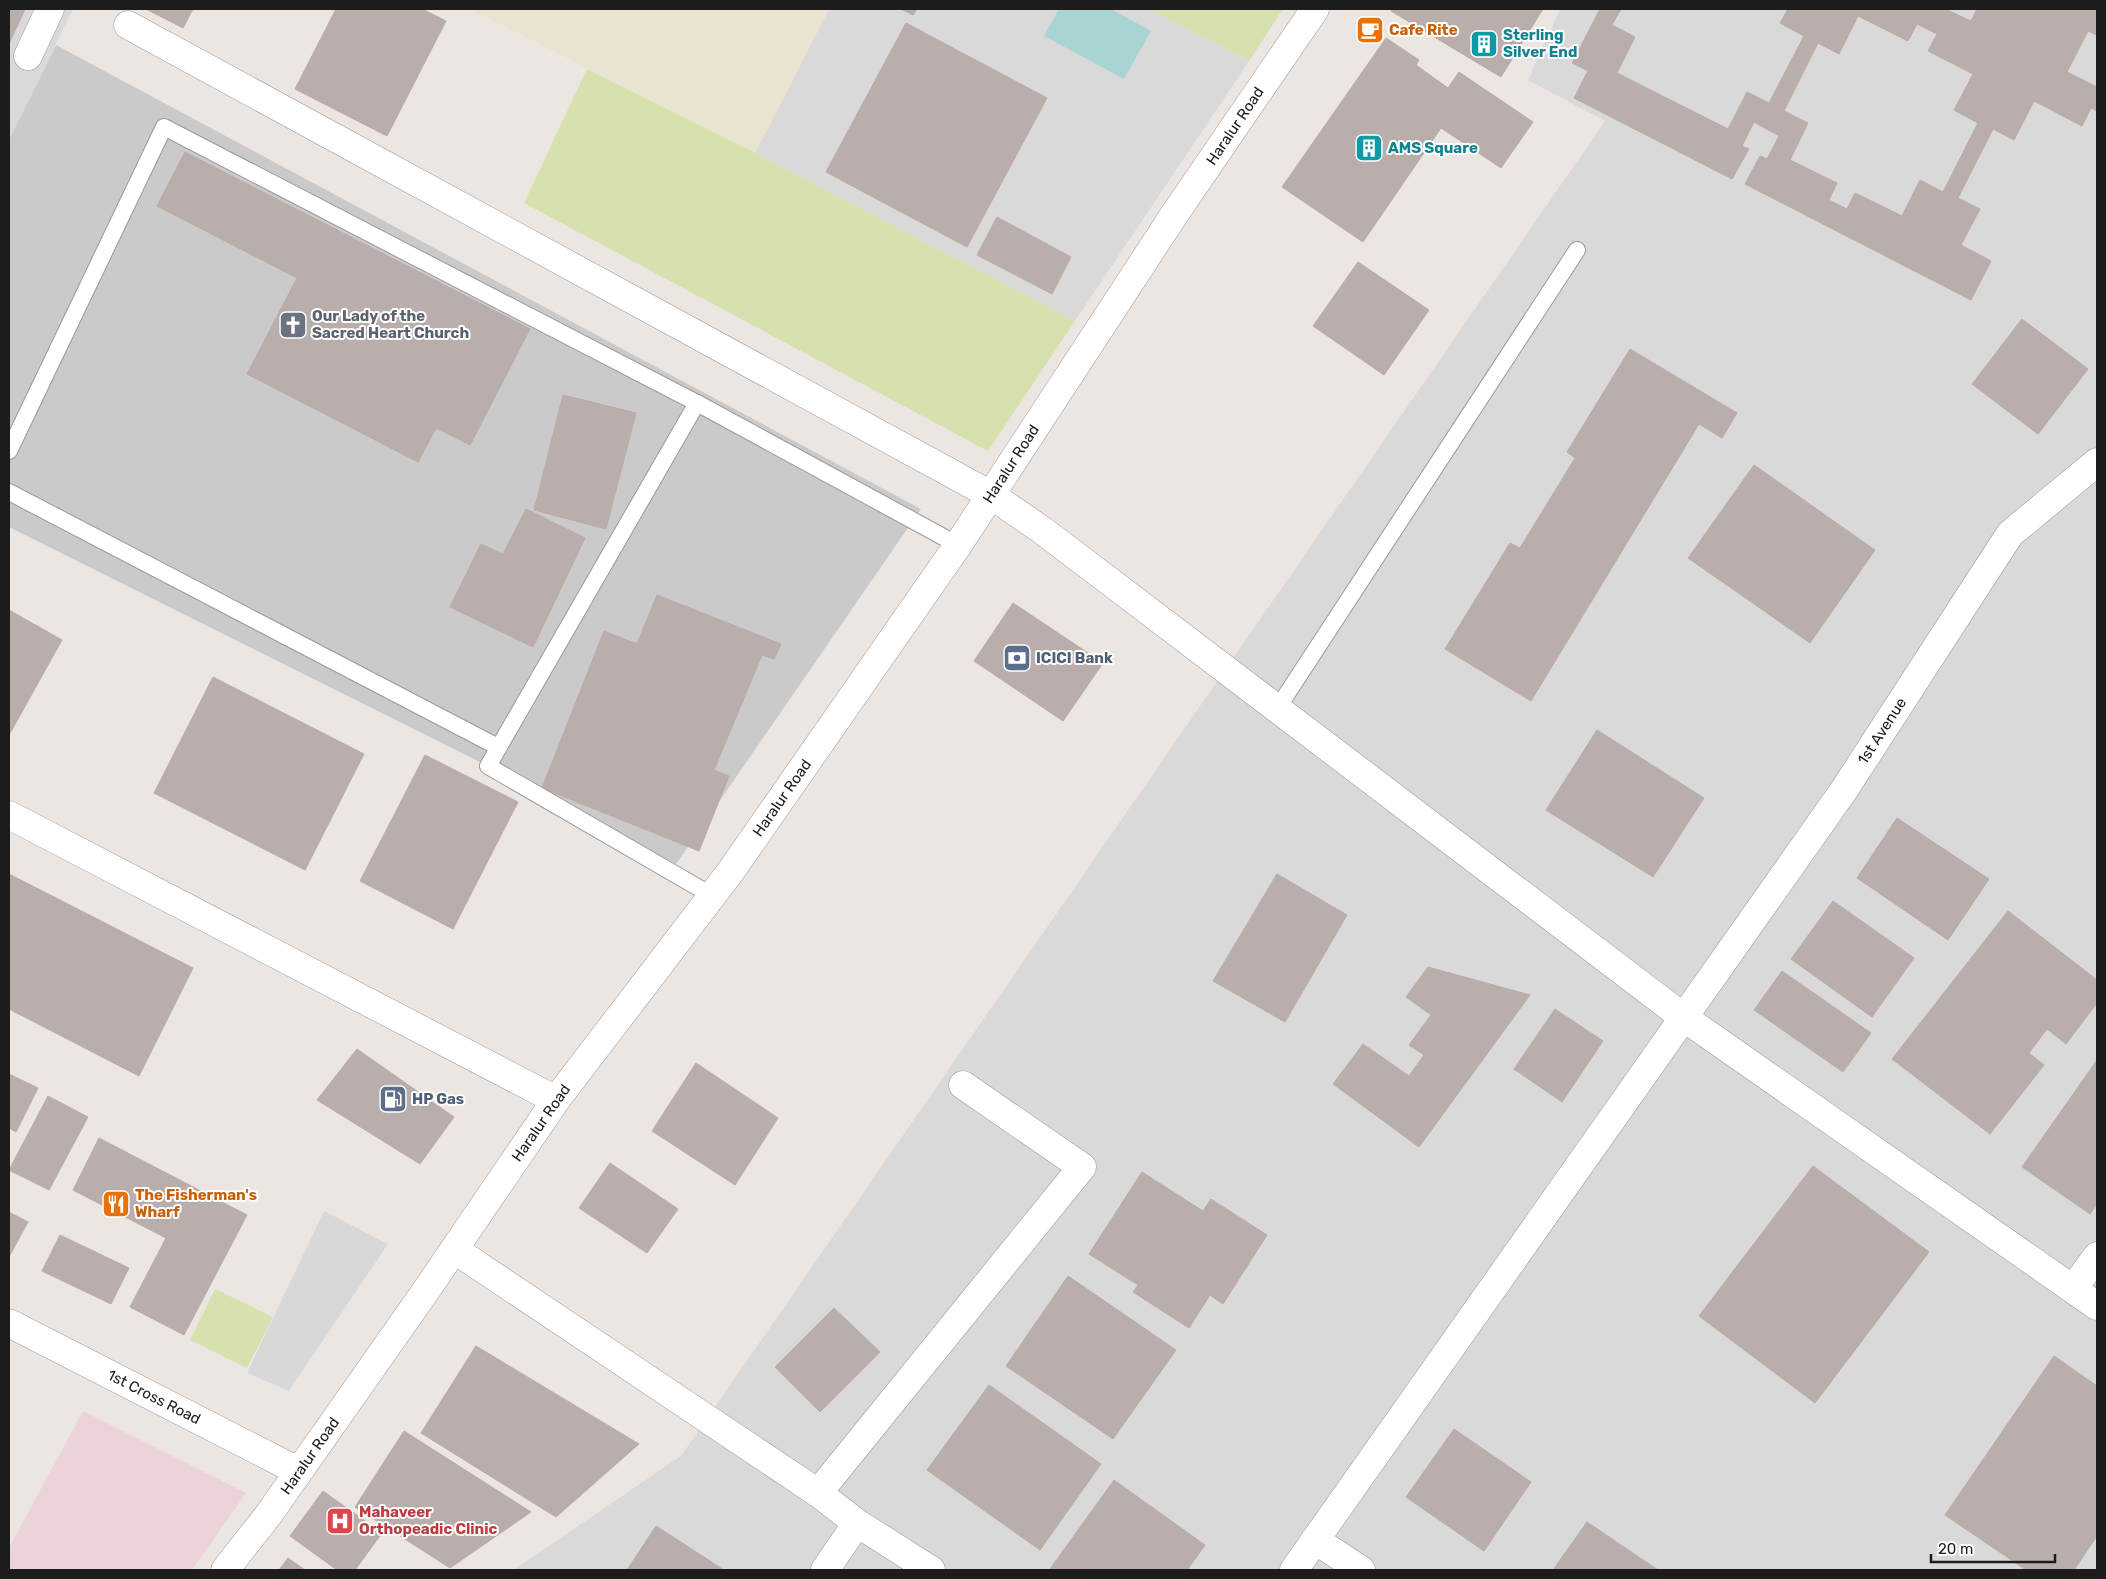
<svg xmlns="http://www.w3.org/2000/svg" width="2106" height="1579" font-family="Rubik,sans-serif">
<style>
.residential{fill:#dad9d9}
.commercial{fill:#ecd3da}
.religious{fill:#cacaca}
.farmland{fill:#e9e4d0}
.grass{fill:#d6e1ae}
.parking{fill:#d8d8d8}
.water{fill:#a8d5d3}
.building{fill:#b9aeac;stroke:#bcaaa7;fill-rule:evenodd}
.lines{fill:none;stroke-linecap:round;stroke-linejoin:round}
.service-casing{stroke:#999;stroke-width:18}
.minor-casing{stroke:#999;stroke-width:29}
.tertiary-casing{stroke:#999;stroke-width:29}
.service{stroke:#fff;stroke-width:16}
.minor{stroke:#fff;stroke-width:28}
.tertiary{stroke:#fff;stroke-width:28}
.labels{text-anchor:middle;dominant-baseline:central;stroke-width:4;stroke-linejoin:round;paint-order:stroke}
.food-label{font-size:15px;font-weight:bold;fill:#c56008;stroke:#fff;text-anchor:start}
.culture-label{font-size:15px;font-weight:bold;fill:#0d838f;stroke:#fff;text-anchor:start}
.street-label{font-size:15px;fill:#1c1c1c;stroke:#fff}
.worship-label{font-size:15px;font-weight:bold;fill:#5b616d;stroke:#fff;text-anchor:start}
.service-label{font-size:15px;font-weight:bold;fill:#4e5e75;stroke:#fff;text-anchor:start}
.health-label{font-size:15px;font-weight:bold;fill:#be3a42;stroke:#fff;text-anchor:start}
</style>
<rect width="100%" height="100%" fill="#ece6e3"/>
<g class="residential">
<polygon points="9,9 73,9 9,140"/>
<polygon points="829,9 1149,9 1249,61 1075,321 755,153"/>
<polygon points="1560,9 2097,9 2097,1570 513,1570 681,1456 1605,121 1528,80"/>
</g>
<polygon class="commercial" points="83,1411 246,1493 192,1570 9,1570 9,1548"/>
<polygon class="religious" points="56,45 921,509 676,864 488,766 9,527 9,140"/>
<polygon class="farmland" points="470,9 829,9 755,153"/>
<g class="grass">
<polygon points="1149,9 1283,9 1249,61"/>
<polygon points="587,69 755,153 1075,321 988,451 524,203"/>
<polygon points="215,1289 273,1317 247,1368 190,1340"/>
</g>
<polygon class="parking" points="324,1211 388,1244 289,1391 247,1373"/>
<polygon class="water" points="1059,9 1111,9 1151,31 1124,79 1044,36"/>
<g class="building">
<polygon points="9,9 25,9 9,44"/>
<polygon points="146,9 193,9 183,28"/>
<polygon points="336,9 422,9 446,21 387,136 295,89"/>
<polygon points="901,9 917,9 913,15"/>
<polygon points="1393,9 1543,9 1501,77 1391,11"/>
<path d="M1600,9H1621L1612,25L1635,37L1617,73L1728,129L1747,92L1769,103L1804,36L1780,23L1788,9H1945L1971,21L1977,9H2097V35L2088,31L2067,72L2097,87V111L2091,108L2082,126L2034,101L2014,140L1993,129L1958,198L1980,209L1961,245L1991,261L1971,300L1745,184L1760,156L1767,159L1779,136L1754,122L1742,146L1749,149L1732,179L1574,98L1588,71L1572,63ZM1858,16L1908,41L1917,24L1937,34L1928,51L1973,74L1954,110L1978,123L1943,192L1920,180L1902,216L1855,193L1847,209L1829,200L1837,183L1790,160L1808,123L1784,111L1818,43L1839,54Z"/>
<polygon points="906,23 1047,98 967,247 826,172"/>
<polygon points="1386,38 1419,60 1416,65 1448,88 1459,72 1533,122 1501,168 1441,128 1363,242 1282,187"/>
<polygon points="185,152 530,329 470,445 436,428 418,462 247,374 297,278 157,206"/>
<polygon points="997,217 1071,257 1052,294 977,255"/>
<polygon points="1358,262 1429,310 1384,375 1313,326"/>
<polygon points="2022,319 2088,369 2038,434 1972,384"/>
<polygon points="1630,349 1737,413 1722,438 1699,424 1531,701 1445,649 1510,543 1520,548 1575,458 1567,452"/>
<polygon points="563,395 636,413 606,529 534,510"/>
<polygon points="1754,465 1875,550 1810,643 1688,558"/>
<polygon points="526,509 585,538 533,647 450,607 481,544 503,554"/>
<polygon points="657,595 781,644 774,659 762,655 714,770 729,776 699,851 542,788 604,631 637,644"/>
<polygon points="1013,603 1103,663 1063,721 974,661"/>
<polygon points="9,610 62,640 9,735"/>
<polygon points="213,677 364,754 305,870 154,793"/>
<polygon points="1597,730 1704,798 1653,877 1546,810"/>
<polygon points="425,755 518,802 453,929 360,881"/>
<polygon points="1897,818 1989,879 1948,940 1857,878"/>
<polygon points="9,874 193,968 139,1076 9,1009"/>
<polygon points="1277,874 1347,915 1285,1022 1213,981"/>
<polygon points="1833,901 1914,958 1872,1017 1791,959"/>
<polygon points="2008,911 2097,980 2097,1003 2066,1044 2047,1029 2029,1053 2044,1065 1990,1134 1892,1059"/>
<polygon points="1428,967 1530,995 1419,1147 1333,1084 1363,1044 1409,1076 1424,1055 1409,1045 1431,1015 1406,997"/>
<polygon points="1782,971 1871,1033 1843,1072 1754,1010"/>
<polygon points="1555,1009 1603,1041 1562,1102 1514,1069"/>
<polygon points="357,1049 454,1117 420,1164 317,1100"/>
<polygon points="2097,1060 2097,1204 2090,1214 2022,1167"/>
<polygon points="696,1063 778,1118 735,1185 652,1131"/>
<polygon points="9,1074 38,1088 16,1132 9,1128"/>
<polygon points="48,1096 88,1117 49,1190 9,1170"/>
<polygon points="99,1138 247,1215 184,1335 130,1307 166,1238 73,1190"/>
<polygon points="610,1163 678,1209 647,1253 579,1208"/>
<polygon points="1813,1166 1929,1252 1815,1403 1699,1316"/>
<polygon points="1142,1172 1203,1211 1211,1199 1267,1235 1223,1304 1210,1295 1189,1328 1133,1292 1138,1285 1089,1254"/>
<polygon points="9,1212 28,1222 10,1255 9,1255"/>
<polygon points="60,1235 129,1268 111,1304 42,1271"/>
<polygon points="1068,1276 1176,1350 1113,1439 1006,1366"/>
<polygon points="834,1308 880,1352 820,1412 775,1367"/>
<polygon points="476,1346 639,1444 556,1517 421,1433"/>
<polygon points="2054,1356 2097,1386 2097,1536 2074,1570 2026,1570 1945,1515"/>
<polygon points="989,1385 1101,1464 1040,1550 927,1470"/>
<polygon points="1454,1429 1531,1482 1484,1551 1406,1497"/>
<polygon points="404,1431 531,1512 450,1568 355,1507"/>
<polygon points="1114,1480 1205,1545 1187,1570 1050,1569"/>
<polygon points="323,1491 382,1533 355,1570 337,1570 290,1536"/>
<polygon points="1587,1522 1658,1570 1553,1570"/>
<polygon points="656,1526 724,1570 627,1570"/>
<polygon points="288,1558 305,1570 279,1570"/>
</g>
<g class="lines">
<g class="service-casing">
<g id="service">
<polyline points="9,451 164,127 697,403"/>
<polyline points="9,492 498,747"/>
<polyline points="1277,709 1577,250"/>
<polyline points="711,895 488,766 697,403 958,545"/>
</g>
</g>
<g class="minor-casing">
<g id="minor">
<polyline points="128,25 991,495 1042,530 1683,1017 2097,1306"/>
<polyline points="28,56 50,9"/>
<polyline points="9,815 556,1100"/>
<polyline points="455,1250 818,1493 857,1523 931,1570"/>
<polyline points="2073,1289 2097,1256"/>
<polyline points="9,1323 298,1471"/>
<polyline points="818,1493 1082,1167 963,1085"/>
<polyline points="1315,1540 1361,1570"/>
<polyline points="825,1570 857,1523"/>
<polyline points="1294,1570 1844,790 2010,534 2097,462"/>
</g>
</g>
<g class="tertiary-casing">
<polyline id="tertiary" points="225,1570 269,1514 425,1292 556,1100 731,871 958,545 1176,212 1315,9"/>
</g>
<use href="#service" class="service"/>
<use href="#minor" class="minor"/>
<use href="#tertiary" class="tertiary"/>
</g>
<defs>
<g id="cafe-square" transform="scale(1.4375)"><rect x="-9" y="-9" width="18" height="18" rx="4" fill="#e8710a" stroke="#fff"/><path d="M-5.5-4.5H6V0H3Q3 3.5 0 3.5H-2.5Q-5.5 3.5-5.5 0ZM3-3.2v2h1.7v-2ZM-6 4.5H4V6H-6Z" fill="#fff"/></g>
<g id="building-square" transform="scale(1.4375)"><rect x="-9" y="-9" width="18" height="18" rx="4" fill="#0f9aa8" stroke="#fff"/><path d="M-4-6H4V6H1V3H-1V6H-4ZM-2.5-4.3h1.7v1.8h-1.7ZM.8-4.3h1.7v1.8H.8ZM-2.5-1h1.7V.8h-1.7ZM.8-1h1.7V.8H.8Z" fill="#fff"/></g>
<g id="church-square" transform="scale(1.4375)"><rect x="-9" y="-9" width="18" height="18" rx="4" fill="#6b7280" stroke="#fff"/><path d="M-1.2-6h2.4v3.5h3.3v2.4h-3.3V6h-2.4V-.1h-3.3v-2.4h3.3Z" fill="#fff"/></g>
<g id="bank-square" transform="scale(1.4375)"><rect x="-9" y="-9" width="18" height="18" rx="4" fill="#5c6f8a" stroke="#fff"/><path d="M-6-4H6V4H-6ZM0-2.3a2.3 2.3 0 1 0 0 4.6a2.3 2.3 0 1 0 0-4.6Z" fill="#fff"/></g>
<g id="fuel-square" transform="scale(1.4375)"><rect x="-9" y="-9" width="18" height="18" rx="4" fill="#5c6f8a" stroke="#fff"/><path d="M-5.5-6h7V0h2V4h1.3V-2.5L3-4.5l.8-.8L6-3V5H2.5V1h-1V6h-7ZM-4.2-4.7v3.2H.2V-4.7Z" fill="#fff"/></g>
<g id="restaurant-square" transform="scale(1.4375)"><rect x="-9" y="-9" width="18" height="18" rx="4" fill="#e8710a" stroke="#fff"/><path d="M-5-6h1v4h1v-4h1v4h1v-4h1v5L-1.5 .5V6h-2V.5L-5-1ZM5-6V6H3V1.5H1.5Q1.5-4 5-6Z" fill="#fff"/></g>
<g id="hospital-square" transform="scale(1.4375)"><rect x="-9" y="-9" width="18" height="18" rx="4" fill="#e0444e" stroke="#fff"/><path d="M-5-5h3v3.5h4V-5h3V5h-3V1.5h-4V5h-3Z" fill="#fff"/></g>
</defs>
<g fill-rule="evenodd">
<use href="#cafe-square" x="1370" y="30"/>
<use href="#building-square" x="1484" y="44"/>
<use href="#building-square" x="1369" y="148"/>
<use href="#church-square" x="293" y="325"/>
<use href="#bank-square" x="1017" y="658"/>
<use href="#fuel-square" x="393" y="1099"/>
<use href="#restaurant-square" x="116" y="1204"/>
<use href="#hospital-square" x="340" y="1521"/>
</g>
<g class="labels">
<g class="food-label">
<text x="1389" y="30">Cafe Rite</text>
<text x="135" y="1195">The Fisherman's<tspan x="135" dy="17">Wharf</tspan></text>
</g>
<g class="culture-label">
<text x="1503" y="35">Sterling<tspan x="1503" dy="17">Silver End</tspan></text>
<text x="1388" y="148">AMS Square</text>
</g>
<g class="street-label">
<text transform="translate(1235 126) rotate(-56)">Haralur Road</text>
<text transform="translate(1011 464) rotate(-57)">Haralur Road</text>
<text transform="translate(1882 731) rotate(-57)">1st Avenue</text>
<text transform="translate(782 798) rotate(-55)">Haralur Road</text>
<text transform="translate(541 1123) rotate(-55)">Haralur Road</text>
<text transform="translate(154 1397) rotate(27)">1st Cross Road</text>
<text transform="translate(310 1456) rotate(-55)">Haralur Road</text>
</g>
<g class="worship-label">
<text x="312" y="316">Our Lady of the<tspan x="312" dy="17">Sacred Heart Church</tspan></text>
</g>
<g class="service-label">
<text x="1036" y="658">ICICI Bank</text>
<text x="412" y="1099">HP Gas</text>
</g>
<g class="health-label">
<text x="359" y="1512">Mahaveer<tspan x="359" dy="17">Orthopeadic Clinic</tspan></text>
</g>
</g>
<rect width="2106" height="1579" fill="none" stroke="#1c1c1c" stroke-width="20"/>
<path d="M1931 1554v8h124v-8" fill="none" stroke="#1c1c1c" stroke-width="2.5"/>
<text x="1938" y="1554" font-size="15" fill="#1c1c1c" stroke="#ffffff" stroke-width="4" paint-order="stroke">20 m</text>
</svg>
